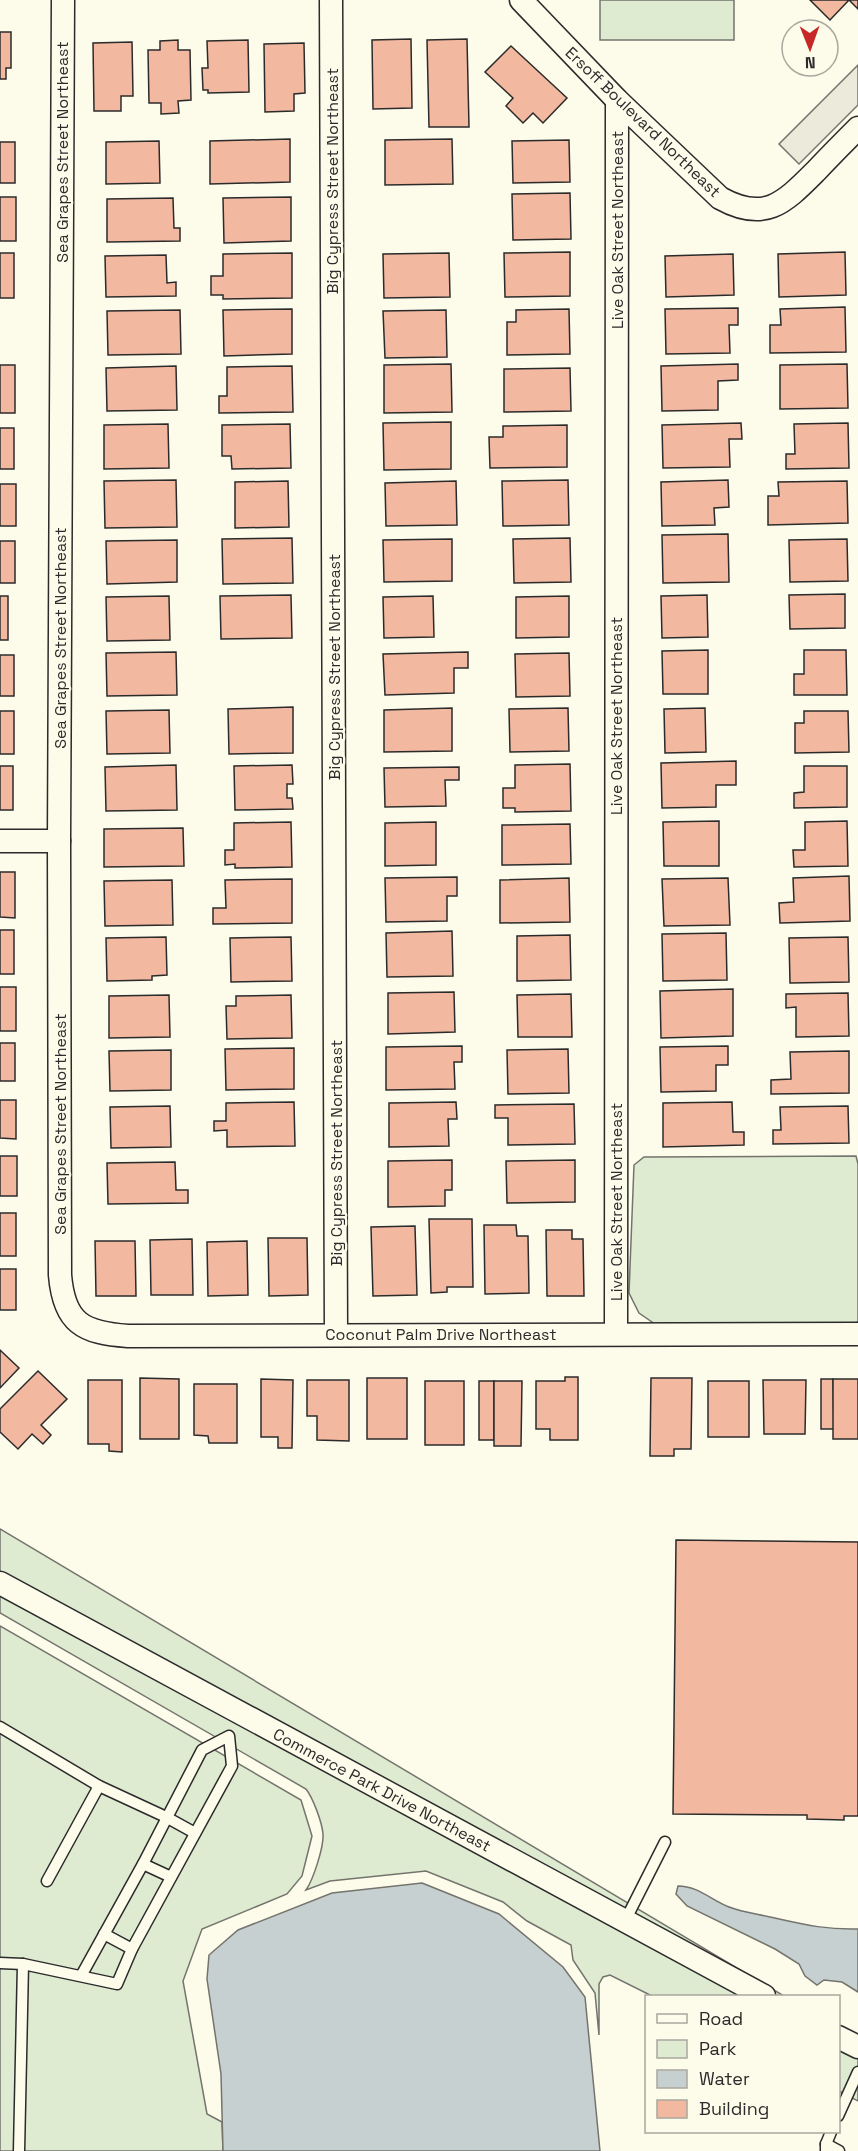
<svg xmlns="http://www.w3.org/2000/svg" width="858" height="2151" font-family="'Space Grotesk',sans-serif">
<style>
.green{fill:#deebd1;stroke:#74746e;stroke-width:1.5}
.parking{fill:#eceadb;stroke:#74746e;stroke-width:1.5}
.water{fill:#c7d0d0;stroke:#74746e;stroke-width:1.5}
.building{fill:#f2b8a0;stroke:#2b2b2b;stroke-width:1.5}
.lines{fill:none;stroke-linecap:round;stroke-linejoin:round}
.service-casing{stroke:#2b2b2b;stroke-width:13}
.minor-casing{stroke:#2b2b2b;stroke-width:25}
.service{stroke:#fdfbea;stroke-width:10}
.minor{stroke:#fdfbea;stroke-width:22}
.labels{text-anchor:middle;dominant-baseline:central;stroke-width:4.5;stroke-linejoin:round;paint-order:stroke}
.street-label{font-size:16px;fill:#2b2b2b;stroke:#fdfbea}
</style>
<rect width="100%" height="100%" fill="#fdfbea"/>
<g class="green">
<rect x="600" y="0" width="134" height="40"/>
<polygon points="856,1156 858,1164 858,1322 847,1325 655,1324 639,1313 629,1293 634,1165 644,1157"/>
<path d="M0,1529L784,1996H652L610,1975L603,1977L599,1984V2035L595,1993L573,1960L571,1945L527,1921L503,1902L426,1871L330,1881L306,1890C313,1880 324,1847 323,1834C322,1822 313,1798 306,1789L0,1613Z"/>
<polygon points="0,1626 301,1800 312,1836 302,1876 287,1894 202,1929 183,1981 207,2114 222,2122 223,2151 0,2151"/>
<polygon points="838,2029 858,2041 858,2101 839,2091"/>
</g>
<polygon class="parking" points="858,65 858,105 799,164 779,144"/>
<g class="water">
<polygon points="422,1883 499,1914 563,1967 585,1997 600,2151 223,2151 221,2074 207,1979 209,1955 238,1930 332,1893"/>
<path d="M678,1886C698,1886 711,1900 729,1907C742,1912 757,1914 770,1917C802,1924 825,1930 858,1929V1992L842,1982L824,1980L817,1985L805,1976L799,1964L775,1949L687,1906L676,1894Z"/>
</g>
<g class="building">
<polygon points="810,0 858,0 858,9 849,0 830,20"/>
<polygon points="0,32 11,32 11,68 6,68 6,79 0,79"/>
<polygon points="411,39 412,108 373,109 372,40"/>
<polygon points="467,39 469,127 429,127 427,40"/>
<polygon points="178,40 178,50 190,50 191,100 178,101 179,113 161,114 161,103 149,103 148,50 160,50 160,41"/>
<polygon points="248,40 249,92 208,93 208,90 203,90 202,68 208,68 207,41"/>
<polygon points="132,42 133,96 121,96 121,111 94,111 93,43"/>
<polygon points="304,43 305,93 294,94 294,111 265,112 264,44"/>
<polygon points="511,46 567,98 543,123 533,113 523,123 506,106 513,98 485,72"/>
<polygon points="290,139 290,182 210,184 210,141"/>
<polygon points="452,139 453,184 385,185 385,140"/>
<polygon points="569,140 570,182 513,183 512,141"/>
<polygon points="159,141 160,183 106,184 106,142"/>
<rect x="0" y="142" width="15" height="41"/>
<polygon points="570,193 571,239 513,240 512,194"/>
<rect x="0" y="197" width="16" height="44"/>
<polygon points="291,197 291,241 224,243 223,198"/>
<polygon points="173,198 174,228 180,228 180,241 107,242 107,199"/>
<polygon points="570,252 570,296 505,297 504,253"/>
<polygon points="845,252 846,295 779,297 778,254"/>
<rect x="0" y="253" width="14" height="45"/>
<polygon points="292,253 292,298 223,299 223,295 211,295 211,276 223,276 223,254"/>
<polygon points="449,253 450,297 384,298 383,254"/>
<polygon points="733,254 734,295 666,297 665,256"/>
<polygon points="166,255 167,283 176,282 176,296 106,297 105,256"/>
<polygon points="845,307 846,352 770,353 770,325 781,325 780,309"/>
<polygon points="738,308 738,325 729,325 730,353 666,354 665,309"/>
<polygon points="292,309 292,354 224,356 223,310"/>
<polygon points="569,309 570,354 507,355 507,322 516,322 516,310"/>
<polygon points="180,310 181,354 108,355 107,311"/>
<polygon points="446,310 447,357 385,358 383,311"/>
<polygon points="451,364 452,412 384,413 384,365"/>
<polygon points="738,364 738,380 718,381 718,410 662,411 661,366"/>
<polygon points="847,364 848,408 780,409 780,365"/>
<rect x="0" y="365" width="15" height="48"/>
<polygon points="176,366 177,410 107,411 106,368"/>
<polygon points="292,366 293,412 219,413 219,396 227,396 227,367"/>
<polygon points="570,368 571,411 504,412 504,369"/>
<polygon points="451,422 451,469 384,470 383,423"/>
<polygon points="741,423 742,439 729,439 730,467 663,468 662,425"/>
<polygon points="848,423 849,468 786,469 786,454 795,454 794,424"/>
<polygon points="168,424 169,468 104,469 104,425"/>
<polygon points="290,424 291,468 232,469 231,456 222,456 222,425"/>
<polygon points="567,425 567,467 490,468 489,437 503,437 503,426"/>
<rect x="0" y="428" width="14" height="41"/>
<polygon points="176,480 177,527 105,528 104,481"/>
<polygon points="568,480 569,525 503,526 502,481"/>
<polygon points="728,480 729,507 714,508 715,525 662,526 661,482"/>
<polygon points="288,481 289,527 235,528 235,482"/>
<polygon points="456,481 457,525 386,526 385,483"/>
<polygon points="847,481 848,523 768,525 768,496 779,496 778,482"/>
<rect x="0" y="484" width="16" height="42"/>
<polygon points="728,534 729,582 663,583 662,535"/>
<polygon points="292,538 293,583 223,584 222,539"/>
<polygon points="570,538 571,582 514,583 513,539"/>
<polygon points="452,539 452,581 384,582 383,540"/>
<polygon points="847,539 848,581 790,582 789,540"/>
<polygon points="177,540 177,582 107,584 106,541"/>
<rect x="0" y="541" width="15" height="42"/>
<polygon points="845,594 845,628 790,629 789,595"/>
<polygon points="291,595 292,638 221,639 220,596"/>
<polygon points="707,595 708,637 662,638 661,596"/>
<rect x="0" y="596" width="8" height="44"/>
<polygon points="169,596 170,640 107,641 106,597"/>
<polygon points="433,596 434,637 384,638 383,597"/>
<polygon points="569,596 569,637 516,638 516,597"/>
<polygon points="708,650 708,694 663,694 662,651"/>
<polygon points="804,650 846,650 847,695 794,695 794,674 804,674"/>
<polygon points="176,652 177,695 107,696 106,653"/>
<polygon points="468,652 468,668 454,668 454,693 385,695 383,654"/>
<polygon points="569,653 570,696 516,697 515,654"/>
<rect x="0" y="655" width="14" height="41"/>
<polygon points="293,707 293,753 229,754 228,709"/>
<polygon points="452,708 452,751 384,752 384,710"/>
<polygon points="568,708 569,751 510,752 509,709"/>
<polygon points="705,708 706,752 665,753 664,709"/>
<polygon points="169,710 170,753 107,754 106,711"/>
<rect x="0" y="711" width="14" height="43"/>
<polygon points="804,711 848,711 849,752 795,753 795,723 804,723"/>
<polygon points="736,761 736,785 716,785 716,807 662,808 661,763"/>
<polygon points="570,764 571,811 515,812 515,808 503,808 503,788 515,788 515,765"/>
<polygon points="176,765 177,810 106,811 105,767"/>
<polygon points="292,765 293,784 287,784 287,798 292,798 293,809 235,810 234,766"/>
<rect x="0" y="766" width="13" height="44"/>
<polygon points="804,766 847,766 847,807 794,808 794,793 804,792"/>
<polygon points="459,767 459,780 445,780 446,806 385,807 384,768"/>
<polygon points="719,821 719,866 664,866 663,822"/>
<polygon points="847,821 848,866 794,867 793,850 805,850 805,822"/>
<polygon points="291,822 292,867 235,868 235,864 225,865 225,850 234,850 234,823"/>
<polygon points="436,822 436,865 385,866 385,823"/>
<polygon points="570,824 571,864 502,865 502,825"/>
<polygon points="183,828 184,866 104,867 104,829"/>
<polygon points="0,872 15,872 15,918 0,917"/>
<polygon points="849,876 850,921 780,923 779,903 794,902 793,878"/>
<polygon points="457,877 457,896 447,896 447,921 386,922 385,878"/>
<polygon points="569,878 570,922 500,923 500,880"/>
<polygon points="728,878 730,925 664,926 662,879"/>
<polygon points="292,879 292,923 213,924 213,908 226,908 225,880"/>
<polygon points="172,880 173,925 105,926 104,881"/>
<rect x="0" y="930" width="14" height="44"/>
<polygon points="452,931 453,976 387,977 386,933"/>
<polygon points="726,933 727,980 663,981 662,934"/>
<polygon points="570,935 571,980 517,981 517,936"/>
<polygon points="166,937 167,975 152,976 152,980 107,981 106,938"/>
<polygon points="291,937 292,981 231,982 230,938"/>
<polygon points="848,937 849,982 790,983 789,938"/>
<rect x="0" y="987" width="16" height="44"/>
<polygon points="733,989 733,1036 661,1038 660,991"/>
<polygon points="454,992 455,1032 388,1034 388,993"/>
<polygon points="848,993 849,1036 796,1037 796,1007 786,1008 786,994"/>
<polygon points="571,994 572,1037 518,1037 517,995"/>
<polygon points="169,995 170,1037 109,1038 109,996"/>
<polygon points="291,995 292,1038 227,1039 226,1006 236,1006 236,996"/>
<rect x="0" y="1043" width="15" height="38"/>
<polygon points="462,1046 462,1062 454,1062 455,1089 386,1090 386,1047"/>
<polygon points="728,1046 728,1065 716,1065 716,1091 661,1092 660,1047"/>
<polygon points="294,1048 294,1089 226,1090 225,1049"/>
<polygon points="568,1049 569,1093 508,1094 507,1050"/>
<polygon points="171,1050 171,1090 110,1091 109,1051"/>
<polygon points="849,1051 849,1093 771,1094 771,1080 791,1079 790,1052"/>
<polygon points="0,1100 16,1100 16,1139 0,1138"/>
<polygon points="294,1102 295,1146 227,1147 227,1130 214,1131 214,1121 226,1121 226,1103"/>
<polygon points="456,1102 457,1119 448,1119 449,1146 389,1147 389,1103"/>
<polygon points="732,1102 733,1132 744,1132 744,1145 663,1147 663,1103"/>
<polygon points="574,1104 575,1144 508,1145 508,1118 495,1118 495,1105"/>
<polygon points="170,1106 171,1147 111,1148 110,1107"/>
<polygon points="848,1106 849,1143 773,1144 773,1130 781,1130 780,1107"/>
<rect x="0" y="1156" width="17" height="40"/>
<polygon points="452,1160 452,1190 445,1190 445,1206 388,1207 388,1161"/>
<polygon points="575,1160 575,1202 507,1203 506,1161"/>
<polygon points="175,1162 176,1190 188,1190 188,1203 108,1204 107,1163"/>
<rect x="0" y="1213" width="16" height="43"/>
<polygon points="429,1219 472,1219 473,1287 447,1287 447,1292 431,1293"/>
<polygon points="484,1225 516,1225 517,1236 528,1236 529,1293 485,1294"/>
<polygon points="415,1226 417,1295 373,1296 371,1227"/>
<polygon points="546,1230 572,1230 572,1239 583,1239 584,1296 547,1296"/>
<polygon points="268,1238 307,1238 308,1295 269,1296"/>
<polygon points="192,1239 193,1295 151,1295 150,1240"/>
<polygon points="95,1241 135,1241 136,1296 96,1296"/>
<polygon points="247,1241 248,1295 208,1296 207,1242"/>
<rect x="0" y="1269" width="16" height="41"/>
<polygon points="0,1350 19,1368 0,1388"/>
<polygon points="38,1371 67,1399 41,1425 51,1435 43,1444 32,1434 18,1449 0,1432 0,1409"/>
<polygon points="565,1377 578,1377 578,1440 550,1440 550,1429 536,1429 536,1381 565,1381"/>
<polygon points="140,1378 179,1379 179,1439 140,1439"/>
<rect x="367" y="1378" width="40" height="61"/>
<polygon points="651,1378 692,1378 691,1449 674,1449 674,1456 650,1456"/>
<polygon points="261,1379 293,1380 292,1448 278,1448 278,1437 261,1437"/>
<polygon points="821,1379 833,1379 834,1429 821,1429"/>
<rect x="833" y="1379" width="25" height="60"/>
<polygon points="88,1380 122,1380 122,1452 109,1451 109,1444 88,1444"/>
<polygon points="307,1380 349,1380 349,1441 317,1440 317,1416 307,1416"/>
<polygon points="763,1380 806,1380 805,1434 764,1434"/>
<rect x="425" y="1381" width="39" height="64"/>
<rect x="479" y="1381" width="15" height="59"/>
<polygon points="494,1381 522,1381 521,1446 494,1446"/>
<rect x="708" y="1381" width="41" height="56"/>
<polygon points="194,1384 237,1384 237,1443 209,1443 208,1436 194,1435"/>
<polygon points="676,1540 858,1542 858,1816 844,1816 844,1820 807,1819 807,1815 673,1814"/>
</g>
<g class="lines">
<g class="service-casing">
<g id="service">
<polyline points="0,1727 99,1786"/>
<polyline points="143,1864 171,1877"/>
<polyline points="47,1881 99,1786 166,1817 195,1833"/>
<polyline points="625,1921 665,1842"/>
<polyline points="104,1934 132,1949"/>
<polyline points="0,1963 23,1964 117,1984 132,1949 232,1766 229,1736 202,1750 143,1864 81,1976"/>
<polyline points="838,2116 858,2072"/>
<polyline points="826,2144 831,2132"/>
<polyline points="19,2151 23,1964"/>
<polyline points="826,2151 826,2144 839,2151"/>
</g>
</g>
<g class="minor-casing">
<g id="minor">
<path d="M63,0L59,841L60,1275C64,1323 83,1333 128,1336L858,1334"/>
<polyline points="331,0 336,1334"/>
<path d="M521,0L617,100L720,198C765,223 784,203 816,171C830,156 844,142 858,128"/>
<polyline points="0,841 59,841"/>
<polyline points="616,1333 617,100"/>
<polyline points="0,1583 764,1996"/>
<polyline points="838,2037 858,2047"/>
</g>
</g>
<use href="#service" class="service"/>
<use href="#minor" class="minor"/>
</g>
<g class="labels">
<g class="street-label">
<text transform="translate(643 122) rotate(44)">Ersoff Boulevard Northeast</text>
<text transform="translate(62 152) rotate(-90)">Sea Grapes Street Northeast</text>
<text transform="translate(332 181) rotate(-90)">Big Cypress Street Northeast</text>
<text transform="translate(617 230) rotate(-90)">Live Oak Street Northeast</text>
<text transform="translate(60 638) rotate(-90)">Sea Grapes Street Northeast</text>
<text transform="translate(334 667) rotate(-90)">Big Cypress Street Northeast</text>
<text transform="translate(616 716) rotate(-90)">Live Oak Street Northeast</text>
<text transform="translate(60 1124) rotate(-90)">Sea Grapes Street Northeast</text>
<text transform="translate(336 1153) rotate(-90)">Big Cypress Street Northeast</text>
<text transform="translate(616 1202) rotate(-90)">Live Oak Street Northeast</text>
<text x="441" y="1334">Coconut Palm Drive Northeast</text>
<text transform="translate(382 1790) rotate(28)">Commerce Park Drive Northeast</text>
</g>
</g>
<rect x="645" y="1995" width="195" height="138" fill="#fdfbea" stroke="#a9a89e" stroke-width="1.5"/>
<rect x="657" y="2014" width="30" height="9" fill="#fdfbea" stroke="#a9a89e" stroke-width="1.5"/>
<text x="699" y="2025" font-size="18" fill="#2b2b2b">Road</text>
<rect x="657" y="2040" width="30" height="18" fill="#deebd1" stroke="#a9a89e" stroke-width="1.5"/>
<text x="699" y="2055" font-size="18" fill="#2b2b2b">Park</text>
<rect x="657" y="2070" width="30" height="18" fill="#c7d0d0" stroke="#a9a89e" stroke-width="1.5"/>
<text x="699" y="2085" font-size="18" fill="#2b2b2b">Water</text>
<rect x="657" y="2100" width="30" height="18" fill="#f2b8a0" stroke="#a9a89e" stroke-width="1.5"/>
<text x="699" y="2115" font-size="18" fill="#2b2b2b">Building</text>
<g transform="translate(810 48) rotate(179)"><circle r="28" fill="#fdfbea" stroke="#a9a89e" stroke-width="1.5"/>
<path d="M0-4.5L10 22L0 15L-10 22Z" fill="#c62828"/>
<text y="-9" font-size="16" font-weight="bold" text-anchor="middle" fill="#2b2b2b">N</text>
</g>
</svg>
